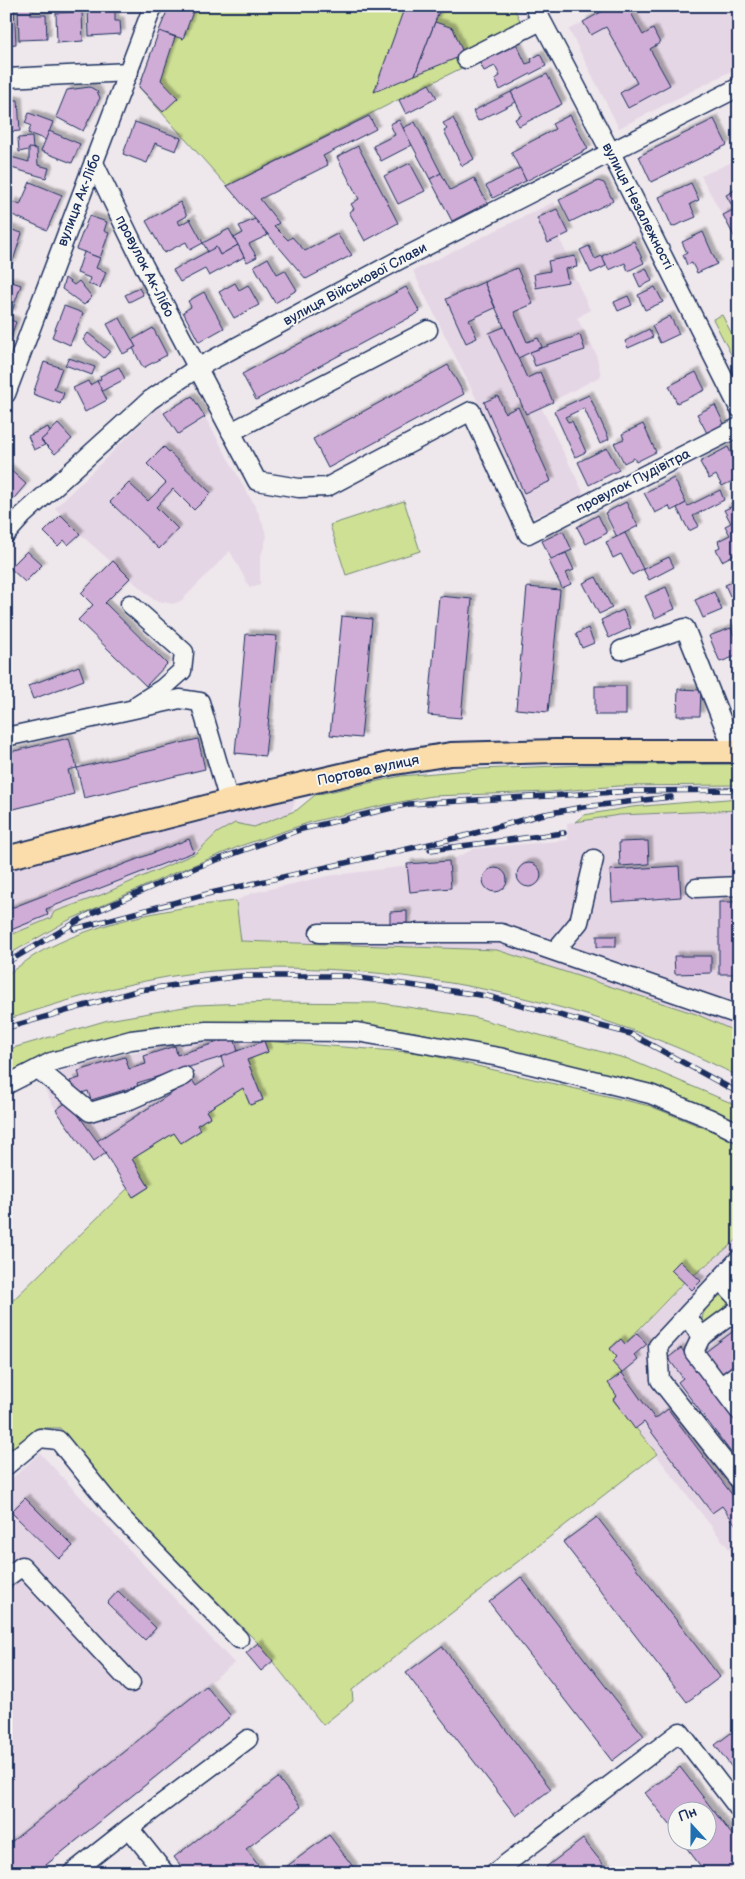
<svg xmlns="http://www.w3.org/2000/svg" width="745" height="1879" font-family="'Balsamiq Sans',sans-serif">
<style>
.built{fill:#e5d6e5}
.green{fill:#cee094;stroke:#748879}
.building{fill:#d0add6;stroke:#1b2f5e;filter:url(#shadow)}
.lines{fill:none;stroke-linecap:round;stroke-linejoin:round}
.minor-casing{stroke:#1b2f5e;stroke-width:21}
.major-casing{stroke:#1b2f5e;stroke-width:26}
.minor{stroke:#f6f6f2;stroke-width:18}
.major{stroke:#fbddab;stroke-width:22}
.rail-casing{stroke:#1b2f5e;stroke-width:5.5}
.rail{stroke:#f6f6f2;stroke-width:4;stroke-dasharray:11;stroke-linecap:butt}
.labels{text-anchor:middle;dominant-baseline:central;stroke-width:4;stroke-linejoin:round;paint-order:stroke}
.street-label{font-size:14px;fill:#1b2f5e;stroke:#f6f6f2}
</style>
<defs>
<filter id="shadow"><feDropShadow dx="4" dy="-4" stdDeviation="1" flood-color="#0004"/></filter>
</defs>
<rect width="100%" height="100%" fill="#eee7ec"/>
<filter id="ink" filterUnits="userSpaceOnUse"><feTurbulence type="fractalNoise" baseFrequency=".02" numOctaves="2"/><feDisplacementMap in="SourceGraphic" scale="10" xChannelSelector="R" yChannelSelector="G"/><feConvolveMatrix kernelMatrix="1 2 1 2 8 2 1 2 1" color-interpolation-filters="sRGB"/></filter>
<g filter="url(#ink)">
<g class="built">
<polygon points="612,6 739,6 739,67 619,128 569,30"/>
<polygon points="739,159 739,246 701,176"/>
<polygon points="554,202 569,233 559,238 568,257 575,256 577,267 571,269 590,310 577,318 596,354 601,376 541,407 585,496 529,519 475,396 413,271"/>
<polygon points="159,406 178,434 205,417 258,512 267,536 260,559 260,584 250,588 230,551 182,600 173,604 154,600 80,534 55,508"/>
<polygon points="296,799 290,815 216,845 6,951 6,869 122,834"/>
<polygon points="739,810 739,1033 696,1014 497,950 241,941 236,901 252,893 328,876 449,861 474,849 568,840 567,823 619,815"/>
<polygon points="234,1037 264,1041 268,1052 247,1060 263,1100 250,1105 243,1089 206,1112 210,1117 201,1130 181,1143 174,1133 132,1159 149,1187 133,1197 106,1153 93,1162 56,1110 45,1090 61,1072 79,1063 194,1041"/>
<polygon points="739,1238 739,1562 613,1399 608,1383 612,1362 610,1349 621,1339 625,1343 637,1333 684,1283 671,1270 680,1261 695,1274"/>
<polygon points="40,1453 234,1663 6,1846 6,1484"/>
</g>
<g class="green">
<polygon points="169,6 513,6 527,35 227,186 139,87"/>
<polygon points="722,315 738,346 735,352 739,359 739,370 713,319"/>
<polygon points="404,501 420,551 346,575 330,525"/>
<polygon points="739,764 739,785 619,786 549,792 432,796 385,805 311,822 243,845 174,873 67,921 6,956 6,937 51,918 54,912 101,895 196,853 217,833 235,823 254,827 297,810 315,795 401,776 479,769 585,765"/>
<polygon points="739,798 739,810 619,815 575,822 584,815 632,807"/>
<path d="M236,901L241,941L497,950L696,1014L739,1033V1077C588,996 363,953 194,973C129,981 67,1000 6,1020V975C20,966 33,955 48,948C103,920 175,907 236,901Z"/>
<polygon points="272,1002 381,1003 473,1017 628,1059 729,1102 739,1107 739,1123 657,1086 416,1032 354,1023 199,1022 91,1040 6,1076 6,1050 108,1020 196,1005"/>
<polygon points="264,1041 421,1053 650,1106 739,1142 739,1238 694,1275 680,1261 671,1270 684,1282 625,1344 621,1339 610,1348 617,1357 612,1362 622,1373 617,1396 613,1400 657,1454 352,1690 353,1701 323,1725 258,1643 115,1497 60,1428 38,1428 6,1454 6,1373 8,1371 6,1368 6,1307 128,1188 134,1197 149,1187 132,1159 174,1133 181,1143 200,1131 197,1125 210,1117 206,1111 243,1088 250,1105 263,1100 247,1060 268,1052"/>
<path d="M722,1294L729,1300L725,1309L707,1323H702C701,1309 712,1302 722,1294Z"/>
</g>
<g class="building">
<polygon points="18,6 31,6 31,15 46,15 47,39 19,40"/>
<polygon points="90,6 115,6 115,21 120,21 121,34 89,36 88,7"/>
<polygon points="169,6 195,6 183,39 159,31"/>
<polygon points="405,6 441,6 415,75 374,92"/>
<polygon points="612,6 637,6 638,9 631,13 643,35 653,29 660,43 650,49 670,85 628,108 620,93 637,83 606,27 591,35 583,22"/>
<polygon points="14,7 16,44 6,45 6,8"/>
<polygon points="82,12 83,41 57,43 56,13"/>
<polygon points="435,22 453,28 464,55 415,75"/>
<polygon points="159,31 175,37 161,80 178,98 163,112 139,87"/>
<polygon points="515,41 526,64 532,62 531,59 540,54 546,66 500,90 495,79 500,76 495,66 484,71 478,59"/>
<polygon points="547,74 562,104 519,126 515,119 522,115 511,92"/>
<polygon points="429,84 437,98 406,114 399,100"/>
<polygon points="90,87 97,91 100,98 83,131 56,117 67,90"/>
<polygon points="511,92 516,102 478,121 473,111"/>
<polygon points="6,100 18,100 20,131 9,132 9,125 6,125"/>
<polygon points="29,113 53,122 46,140 28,133 31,126 25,123"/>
<polygon points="570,115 588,149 526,181 511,152 555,129 552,124"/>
<polygon points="369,116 376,129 323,156 328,165 260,199 279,223 274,226 288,240 292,237 305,251 337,234 352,255 306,279 227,186"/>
<polygon points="453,118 474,159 462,166 444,131 447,129 443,123"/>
<polygon points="714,119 727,145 651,182 639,156"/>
<polygon points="399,120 412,145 381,161 373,146 395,135 390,124"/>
<polygon points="135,122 181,138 176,151 155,143 147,163 123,154"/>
<polygon points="415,122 441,173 430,179 403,128"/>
<polygon points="49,131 80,144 72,163 41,151"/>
<polygon points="32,137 33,149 19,152 18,138"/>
<polygon points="358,146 398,223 365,241 349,212 354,209 351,204 359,199 337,157"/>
<polygon points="29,148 37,149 38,165 49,168 46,178 8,167 11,157 29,162"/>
<polygon points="410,163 425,191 398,204 384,176"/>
<polygon points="520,168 526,181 493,198 486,186"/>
<polygon points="441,173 450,190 474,178 487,203 452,221 430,179"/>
<polygon points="598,181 604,183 613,201 570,222 559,200"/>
<polygon points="30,182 62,195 47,230 8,213 13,202 20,205"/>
<polygon points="691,183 699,200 690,204 696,217 672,227 659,197"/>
<polygon points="739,188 739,207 734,209 726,195"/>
<polygon points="180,202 187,216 178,221 180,225 190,219 203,243 190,250 186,242 164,253 146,221"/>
<polygon points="739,207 739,246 723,215"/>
<polygon points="557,209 569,233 548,243 537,218"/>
<polygon points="89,216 107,222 104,231 109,233 100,258 76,249"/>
<polygon points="255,219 268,235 249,244 257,257 247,262 234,238 243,233 239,226"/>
<polygon points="6,228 22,233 12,264 6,262"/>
<polygon points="229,229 238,245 220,255 216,247 208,252 203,243"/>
<polygon points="703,232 717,264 697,273 692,263 687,265 683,255 687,253 682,242"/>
<polygon points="634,241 644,263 628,271 625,263 609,270 602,256"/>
<polygon points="238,245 244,257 209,276 205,269 180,282 173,270 216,247 220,255"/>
<polygon points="589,246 595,259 602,256 606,266 591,273 580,250"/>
<polygon points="84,252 100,258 96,268 106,272 100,288 88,284 90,278 77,273"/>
<polygon points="575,256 577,267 565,269 568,282 536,288 534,274 550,271 548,261"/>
<polygon points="268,258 277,274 285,270 297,290 275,303 254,266"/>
<polygon points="517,268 533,304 514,312 527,342 538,338 542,347 518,358 484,282"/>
<polygon points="646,268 652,281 640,287 634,274"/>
<polygon points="65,278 74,285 79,281 92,297 84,305 62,289"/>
<polygon points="6,280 21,285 11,314 6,312"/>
<polygon points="484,282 495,308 469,320 477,338 466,343 446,299"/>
<polygon points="235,283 239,290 248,285 259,305 234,318 219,292"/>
<polygon points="406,287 420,312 256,400 242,374"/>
<polygon points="655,287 663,302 645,310 638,295"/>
<polygon points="139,288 143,295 129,302 125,295"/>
<polygon points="204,292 224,328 199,342 183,312 191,307 188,301"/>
<polygon points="628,296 632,305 618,311 614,302"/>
<polygon points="64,306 83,313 70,345 52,337"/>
<polygon points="670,316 679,334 660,343 652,326"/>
<polygon points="6,318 16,322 9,342 6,341"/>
<polygon points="120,318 136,347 123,354 107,324"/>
<polygon points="504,327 527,378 540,372 553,402 526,414 489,333"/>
<polygon points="153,328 167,355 143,368 133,348 136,347 132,340"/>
<polygon points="649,329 653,337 628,348 625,341"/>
<polygon points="88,333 110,351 104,358 83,340"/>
<polygon points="580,335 585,350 535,366 530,352"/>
<polygon points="69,358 95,367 92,375 65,365"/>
<polygon points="44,362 62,368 54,389 64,393 60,404 33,394"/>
<polygon points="448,365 464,394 328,468 313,439"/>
<polygon points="119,367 125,379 102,391 97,381 101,379 100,376"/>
<polygon points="696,372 705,390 677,403 669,386"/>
<polygon points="88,381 90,385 97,381 107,400 85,412 73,388"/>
<polygon points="589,395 609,439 600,444 584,408 565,417 568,422 572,421 586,452 575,457 554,411"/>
<polygon points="192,396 205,417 178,434 164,413"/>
<polygon points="498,396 505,413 518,407 551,481 524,493 484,402"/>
<polygon points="715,405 725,426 708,435 697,414"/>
<polygon points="58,424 72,439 55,454 41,440"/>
<polygon points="643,424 656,452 636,462 634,458 624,463 614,443 624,439 622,434"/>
<polygon points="48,427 50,432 41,440 45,445 34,450 28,436"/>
<polygon points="164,447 211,493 194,510 173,489 156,507 178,529 159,549 110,502 129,483 148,501 166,483 147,464"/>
<polygon points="728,447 739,469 739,478 722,486 716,475 709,479 700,462"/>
<polygon points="607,448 619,470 589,485 578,462"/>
<polygon points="8,468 26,484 11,502 6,498"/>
<polygon points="674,478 686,503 671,511 669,506 655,513 644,493"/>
<polygon points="720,490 724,500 693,516 699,526 689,531 677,508 686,503 688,506"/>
<polygon points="739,499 739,518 731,503"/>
<polygon points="626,502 638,526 617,537 605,513"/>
<polygon points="733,506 739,518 739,540 736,541 739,552 722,561 716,549 720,547 718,541 730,535 725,526 731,523 724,510"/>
<polygon points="61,515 80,534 68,545 64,540 58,546 44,532"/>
<polygon points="598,515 607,533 586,544 577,527"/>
<polygon points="563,531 572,550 551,559 542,541"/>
<polygon points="625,533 643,569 632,575 621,554 613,558 606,542"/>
<polygon points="27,551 42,565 25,582 10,568"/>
<polygon points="566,553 574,570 566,573 571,584 562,588 549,561"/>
<polygon points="669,557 674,567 649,580 643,569"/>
<polygon points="113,561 130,578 105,603 167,664 146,686 78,620 93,605 81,593"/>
<polygon points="596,577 612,608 599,614 583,583"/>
<polygon points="739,579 739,591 730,596 725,585"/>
<polygon points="527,587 560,590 548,712 516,709"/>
<polygon points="666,587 675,609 655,618 645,596"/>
<polygon points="714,592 722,610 703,618 695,600"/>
<polygon points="439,596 472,599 461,718 428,715"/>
<polygon points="623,610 631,628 609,638 601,620"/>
<polygon points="342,616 372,619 361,738 330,735"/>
<polygon points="588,628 594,643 582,648 576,634"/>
<polygon points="731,628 739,647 739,655 720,662 709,636"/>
<polygon points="246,634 277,636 265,756 235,753"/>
<polygon points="79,666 84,680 33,699 28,686"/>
<rect x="595" y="686" width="31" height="29"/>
<polygon points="678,689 701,690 700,716 677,716"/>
<polygon points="69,738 77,768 68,770 74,794 6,811 6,753"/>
<polygon points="198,739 205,769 84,798 77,768"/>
<polygon points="189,839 194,852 46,909 48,915 6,932 6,910"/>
<polygon points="648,841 649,864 620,866 619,842"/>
<polygon points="449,861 451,888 410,892 407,864"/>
<circle cx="529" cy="875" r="12"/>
<polygon points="679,866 681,897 612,902 610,870"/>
<circle cx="495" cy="880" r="12"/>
<rect x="719" y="902" width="20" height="72"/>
<polygon points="407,911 407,926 390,926 390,912"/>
<rect x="597" y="936" width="19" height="11"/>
<polygon points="674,956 711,956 711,973 675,974"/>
<polygon points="234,1037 238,1052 137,1083 138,1086 91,1100 88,1091 75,1095 70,1081 80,1078 78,1071 125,1057 129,1069 146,1064 144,1056 175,1046 177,1055"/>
<polygon points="264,1041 268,1052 247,1060 263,1100 250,1105 243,1088 206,1111 210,1117 197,1125 201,1130 181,1143 174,1133 132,1159 149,1187 133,1197 97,1141 192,1080 196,1086 224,1067 221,1057"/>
<polygon points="68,1101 106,1153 93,1162 56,1110"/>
<polygon points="680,1261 701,1281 692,1290 671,1270"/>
<polygon points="739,1327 739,1362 720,1375 704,1353"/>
<polygon points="637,1333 647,1344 634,1355 638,1360 622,1373 612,1362 617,1357 610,1349 621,1339 625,1344"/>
<polygon points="681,1348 739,1425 739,1463 678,1382 683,1378 668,1358"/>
<polygon points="622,1373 655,1419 668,1409 739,1504 739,1529 722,1506 712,1513 644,1422 635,1429 613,1399 617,1396 608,1383"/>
<polygon points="25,1498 73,1546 59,1559 11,1512"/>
<polygon points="597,1517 720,1677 687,1702 563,1542"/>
<polygon points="521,1577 644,1736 612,1761 489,1602"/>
<polygon points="118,1591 156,1628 145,1640 107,1603"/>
<polygon points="258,1643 273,1661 261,1671 246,1653"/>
<polygon points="442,1646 551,1789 516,1816 406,1673"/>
<polygon points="206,1686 231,1716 36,1873 6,1873 6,1846"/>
<polygon points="739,1727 739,1777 715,1745"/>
<polygon points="680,1767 739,1844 739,1873 706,1873 682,1842 708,1842 708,1812 678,1812 678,1835 645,1793"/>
<polygon points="278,1778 301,1807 246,1849 264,1873 186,1873 174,1857"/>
<polygon points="329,1835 354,1868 347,1873 278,1873"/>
<polygon points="583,1839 610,1873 550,1873 546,1867"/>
</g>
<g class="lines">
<g class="minor-casing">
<g id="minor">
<polyline points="534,6 611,153 739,408"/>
<polyline points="466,59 541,21"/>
<polyline points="6,78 129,72"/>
<polyline points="94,163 144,266 257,481 299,488 327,487 471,411 528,534 739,427"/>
<polyline points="6,394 153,6"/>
<polyline points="231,432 428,330"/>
<polyline points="6,534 23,515 150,400 197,368 399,260 739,87"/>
<polyline points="130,604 184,652 182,671 163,688 138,704"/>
<polyline points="621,650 685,628 734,751"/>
<polyline points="6,737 180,699 200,702 229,801"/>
<polyline points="696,888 739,886"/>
<polyline points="319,933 501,933 739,1015"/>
<polyline points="555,951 579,922 594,859"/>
<polyline points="38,1069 90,1112 130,1100 184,1076"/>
<polyline points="6,1085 51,1062 131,1040 206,1031 357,1032 499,1057 650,1094 709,1118 739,1133"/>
<polyline points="739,1259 658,1346 660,1380 739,1480"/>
<polyline points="720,1280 739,1300"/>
<polyline points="688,1317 701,1337 694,1352 739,1411"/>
<polyline points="701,1337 739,1309"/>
<polyline points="720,1387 739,1373"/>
<polyline points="6,1466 40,1438 58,1440 119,1515 239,1639"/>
<polyline points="6,1578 22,1566 131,1683"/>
<polyline points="72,1873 129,1828"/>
<polyline points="165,1873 129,1828 248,1739"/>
<polyline points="494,1873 680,1732 739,1809"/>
</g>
</g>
<g class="major-casing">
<polyline id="major" points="6,858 229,801 389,764 451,754 556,751 739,751"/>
</g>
<use href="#minor" class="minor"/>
<use href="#major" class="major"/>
<g class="rail-casing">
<g id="rail">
<polyline points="430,850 564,833"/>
<polyline points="74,929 211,893 461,837 540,815 583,807 671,797"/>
<polyline points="6,963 88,915 197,867 302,829 409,804 634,791 739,790"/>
<polyline points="6,1028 140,990 241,976 346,976 487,996 631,1034 739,1093"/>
</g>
</g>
<use href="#rail" class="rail"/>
</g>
</g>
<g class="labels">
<g class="street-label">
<text transform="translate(79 200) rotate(-69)">вулиця Ак-Лібо</text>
<text transform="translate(638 206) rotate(63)">вулиця Незалежності</text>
<text transform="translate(145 266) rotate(63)">провулок Ак-Лібо</text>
<text transform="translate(355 284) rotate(-28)">вулиця Військової Слави</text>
<text transform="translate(633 481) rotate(-27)">провулок Пудівітра</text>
<text transform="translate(368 770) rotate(-12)">Портова вулиця</text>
</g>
</g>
<rect width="745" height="1879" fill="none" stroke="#f6f6f2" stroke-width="25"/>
<rect x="12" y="12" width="720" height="1854" fill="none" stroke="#1b2f5e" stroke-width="2" filter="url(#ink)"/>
<g transform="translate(692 1826) rotate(339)"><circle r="24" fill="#f6f6f2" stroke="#9ea6b7"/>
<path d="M0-4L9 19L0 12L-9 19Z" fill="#1f6fb2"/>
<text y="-8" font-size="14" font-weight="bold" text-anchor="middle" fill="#1b2f5e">Пн</text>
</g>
</svg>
